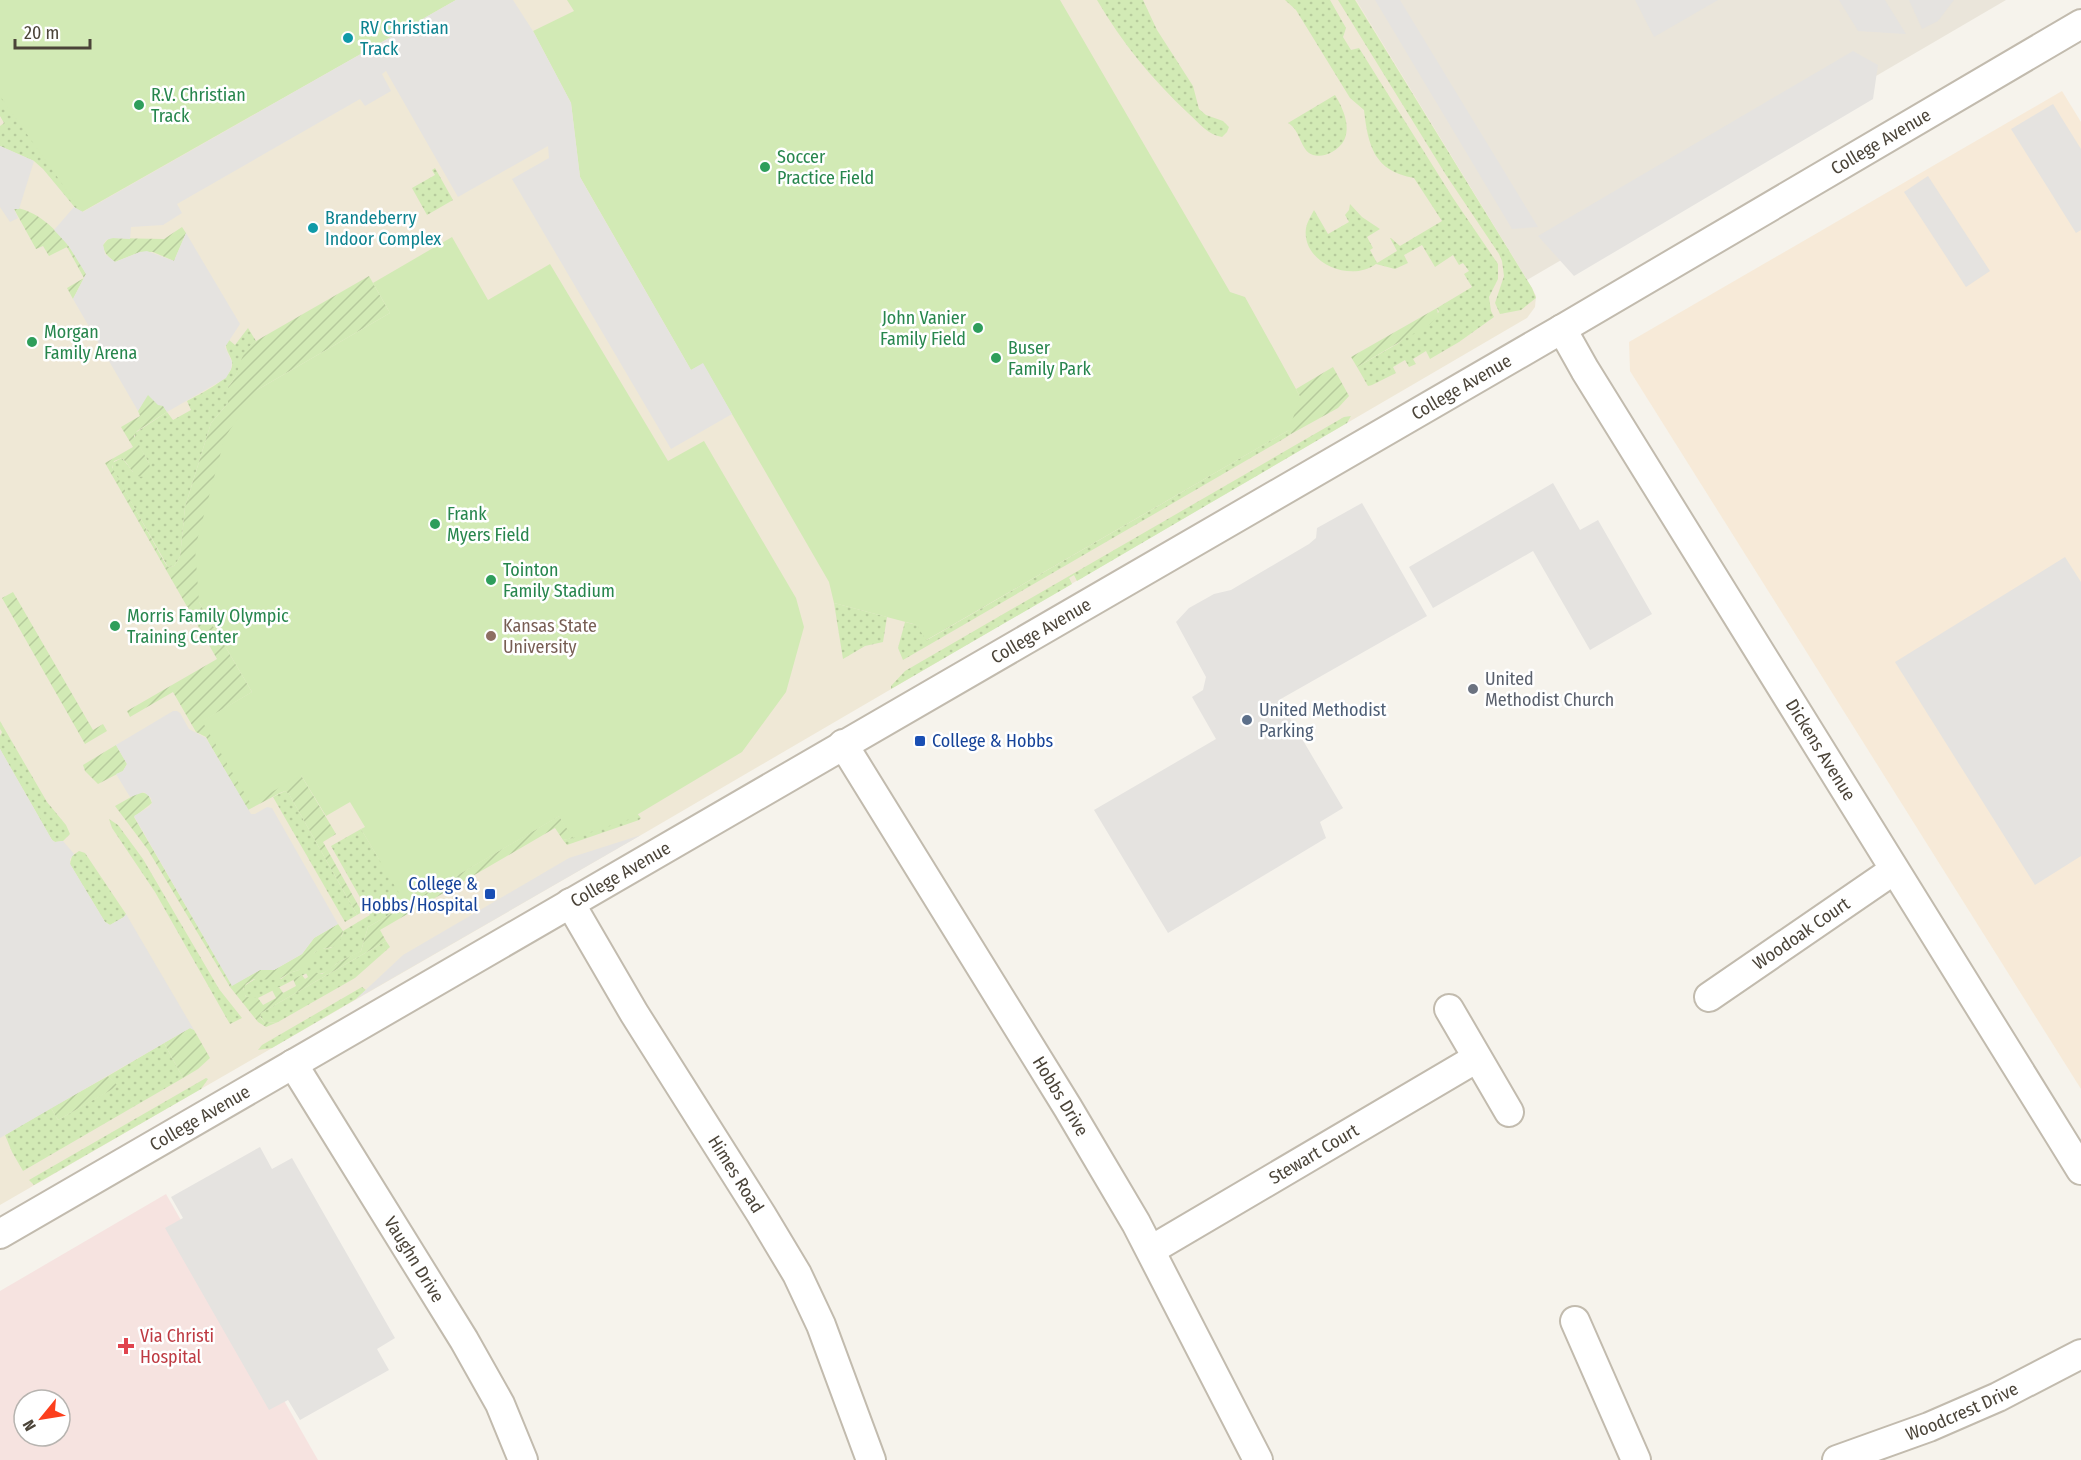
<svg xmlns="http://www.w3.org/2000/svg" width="2081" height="1460" font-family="'Fira Sans Condensed',sans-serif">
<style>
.residential{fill:#eae5da}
.commercial{fill:#f7ead8}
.education{fill:#efe8d6}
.medical{fill:#f6e3e0;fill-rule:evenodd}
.grass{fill:url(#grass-dots)}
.garden{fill:url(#garden-furrows)}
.pitch{fill:#d2eab5}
.parking{fill:#e5e3e0}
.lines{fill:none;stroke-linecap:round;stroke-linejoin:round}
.minor-casing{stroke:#c2bbae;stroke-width:32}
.minor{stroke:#fff;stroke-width:28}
.culture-dot{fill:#0f9aa8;stroke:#fff;stroke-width:2}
.leisure-dot{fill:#2e9e5b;stroke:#fff;stroke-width:2}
.education-dot{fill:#8d6e63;stroke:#fff;stroke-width:2}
.worship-dot{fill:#6b7280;stroke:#fff;stroke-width:2}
.service-dot{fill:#5c6f8a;stroke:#fff;stroke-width:2}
.transit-dot{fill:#1a4fb4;stroke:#fff;stroke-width:2}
.health-dot{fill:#e0444e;stroke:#fff;stroke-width:2}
.labels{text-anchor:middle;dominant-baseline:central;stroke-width:5;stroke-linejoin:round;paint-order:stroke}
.culture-label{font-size:18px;fill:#0d838f;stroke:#fff;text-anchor:start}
.leisure-label{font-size:18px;fill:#27864d;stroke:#fff;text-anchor:start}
.street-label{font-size:18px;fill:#4b4439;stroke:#fff}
.education-label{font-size:18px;fill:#785e54;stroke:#fff;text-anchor:start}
.worship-label{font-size:18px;fill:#5b616d;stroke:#fff;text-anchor:start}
.service-label{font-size:18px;fill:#4e5e75;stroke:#fff;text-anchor:start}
.transit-label{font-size:18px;fill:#164399;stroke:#fff;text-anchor:start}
.health-label{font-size:18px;fill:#be3a42;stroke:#fff;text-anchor:start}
</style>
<defs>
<pattern id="grass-dots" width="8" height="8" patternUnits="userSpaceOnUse" patternTransform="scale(1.5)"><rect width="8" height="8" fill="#d2eab5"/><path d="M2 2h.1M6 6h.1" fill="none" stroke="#b6ca9c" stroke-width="1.8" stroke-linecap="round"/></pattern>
<pattern id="garden-furrows" width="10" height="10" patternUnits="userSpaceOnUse" patternTransform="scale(1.5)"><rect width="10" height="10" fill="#d2eab5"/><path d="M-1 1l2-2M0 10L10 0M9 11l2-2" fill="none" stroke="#b6ca9c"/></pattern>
</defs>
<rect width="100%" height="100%" fill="#f6f3ec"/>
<polygon class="residential" points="1356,0 2006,0 1527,280"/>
<polygon class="commercial" points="2062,91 2081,122 2081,1089 1630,371 1629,342"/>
<polygon class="education" points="0,0 1356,0 1532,288 1536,296 1535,307 1527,318 648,831 0,1205"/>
<path class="medical" d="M166,1194L318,1460H0V1291ZM24,1400H60V1436H24Z"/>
<g class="grass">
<path d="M1097,0H1143L1157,30L1193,86L1199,109L1206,115L1223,121L1229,127L1227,132L1222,137C1208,135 1198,122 1188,113C1152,79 1122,43 1097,0Z"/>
<path d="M1285,0H1330L1346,28L1343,37L1351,50L1359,48L1453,198L1498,264V279L1489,297L1491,311L1494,317L1459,342L1430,359L1426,351L1413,359L1416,364L1409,367L1405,360L1393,367L1396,373L1372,385L1368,386L1357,367L1397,344L1439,312L1437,308L1472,287L1464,274L1469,271L1463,263L1459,265L1453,255L1435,267L1422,245L1404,255L1408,263L1395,269L1376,264C1351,283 1301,263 1306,228C1307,222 1311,216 1314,210L1328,234L1349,222L1345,215L1349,210L1350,204L1362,217L1380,229L1367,237L1373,248L1370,250L1377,263L1397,251L1390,238H1391L1400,246L1442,221L1414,178C1374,171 1368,146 1364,110L1350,98L1296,10Z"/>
<polygon points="1338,0 1355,0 1532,288 1536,298 1521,310 1500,314 1495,303 1504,276 1502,261 1499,254 1446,175"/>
<polygon points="0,70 82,212 77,210 43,169 34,161 0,146 0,126 4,123 0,116"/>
<path d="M1335,95C1346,113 1356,139 1332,152C1327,155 1319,157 1313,155C1300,151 1301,130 1288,123Z"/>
<polygon points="435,168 453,200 427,215 412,188 435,175 432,170"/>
<path d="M248,328L256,341C239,353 242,373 228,387V403L211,423L185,507L180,557L174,566L168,567L113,470L112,463L122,458L133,472L149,463L135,439V433L167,412L173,420L191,410L187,401C199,394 235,379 232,362C231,356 226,351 226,345L229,340L235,345Z"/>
<polygon points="1351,416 1347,423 1077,581 1074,575 1069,578 1072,584 891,689 891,686 905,671 1344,417"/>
<polygon points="1289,430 1291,434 1285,438 903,660 898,648 905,622 917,625 927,640"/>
<polygon points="834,603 887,617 883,642 865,646 843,659"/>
<polygon points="0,721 47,802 66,825 70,834 63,841 55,842 52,840 0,749 0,736 2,732 0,729"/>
<polygon points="285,791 289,794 357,915 345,922 273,797"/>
<path d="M636,812L641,818L639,820L567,845L563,840L572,838L559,816L368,927L361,951C354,956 346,958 339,962C327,970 325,977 309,972L258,998L248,999L243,992L244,986L257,978L281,979L289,973L299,970L315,952L320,949L331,948L342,936L343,931L370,915L331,846L361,829L379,859L458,814Z"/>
<polygon points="109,819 118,825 143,859 219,989 242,1018 230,1024 227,1019 155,892 112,828"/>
<polygon points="79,851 85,853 126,914 124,917 110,925 105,922 70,864 72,856"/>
<polygon points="386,941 390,947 355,978 278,1022 265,1023 260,1016 261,1013"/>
<polygon points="362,987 366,990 356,999 272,1048 258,1050 262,1045"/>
<polygon points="164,1043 183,1078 23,1171 12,1152 5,1135 51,1108 58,1120 117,1086 108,1076"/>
<polygon points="206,1078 208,1079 201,1089 34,1185 29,1180"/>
</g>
<g class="garden">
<path d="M16,208C46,212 73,248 86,274L73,299L67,288L84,278L67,247L49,256L43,246L36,249L14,209Z"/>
<path d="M182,227L186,233L174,261L153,252H140L115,262C108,257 104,253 103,245L109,238L164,239Z"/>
<path d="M369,276L390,313L257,390L199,602L252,692L203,721L301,775L336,834L323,842L362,912L357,915L289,794L285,791L280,793L248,810L209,743L206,737L196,732L173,692L130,717L127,711L217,659L105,463L133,447L121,427L140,416L138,411L147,395H150L163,405L167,412L137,431L134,436L149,463L151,472C136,486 131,466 122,458L114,461L112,467L165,563L168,567L174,566L180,557L185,507L211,423L228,403V387C243,372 236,354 256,341Z"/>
<polygon points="1437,308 1438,315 1430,324 1357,367 1351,357"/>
<polygon points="1333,367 1349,396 1338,408 1291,434 1288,430 926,640 917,625 913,624 1300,397 1296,389"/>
<polygon points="13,592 93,730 103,724 107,731 85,744 2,598"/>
<polygon points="116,745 127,764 123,771 98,784 85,771 83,765"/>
<path d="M140,792L148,794L152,803L134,817L232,985L260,970H274L302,954L314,938L338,924L343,931C338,953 330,944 315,952L304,968L299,970L289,973L278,980L254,979L246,984L243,989L246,997L258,998L263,1005L276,998L272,990L279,987L283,993L296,986L293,979L302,975L305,979L308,977L306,973L309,971L322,974L339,962L361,951L368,927L559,816L573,838L563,840L555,828L380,930L386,941L261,1013L260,1017L265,1023L278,1022L266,1027L258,1022L230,987L148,850L115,806Z"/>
<polygon points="190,1028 194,1030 210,1058 198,1069 183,1078 164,1043"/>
<polygon points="108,1076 118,1086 58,1120 51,1108"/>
</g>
<g class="pitch">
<polygon points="0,0 456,0 82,212 0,96"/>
<polygon points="567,0 1060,0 1230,292 1245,297 1296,389 1300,397 1289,430 926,640 917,625 834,603 829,582 703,364 691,370 580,177 571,103 533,31 574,11"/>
<polygon points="452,237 488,300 550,264 668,461 704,441 796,598 804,627 786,692 742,752 630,819 573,838 559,816 406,905 361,829 365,827 350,802 326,816 301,775 251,804 202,721 252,692 199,602 195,548 225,437 257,390 390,313 373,283"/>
</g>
<g class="parking">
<polygon points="456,0 513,0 533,31 571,103 580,177 585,186 691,370 703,363 732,414 671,449 512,179 549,158 548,146 458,197 386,71 382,74 391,91 365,106 360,99 177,204 182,213 163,225 131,227 130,239 113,238 106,240 103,245 105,254 115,262 140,252 147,251 174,261 186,233 240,324 225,347 232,362 231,369 226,378 167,412 163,406 158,405 148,395 138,411 73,299 86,274 68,245 54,230 74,207 83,212"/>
<polygon points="1375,0 1400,0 1538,227 1512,229"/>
<polygon points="1635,0 1718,0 1654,37"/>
<polygon points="1839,0 1885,0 1906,34 1858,31"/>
<polygon points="1909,0 1954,0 1938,21 1922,29"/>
<polygon points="1853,51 1878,65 1873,99 1574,276 1538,236"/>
<polygon points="2053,104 2081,149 2081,230 2076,233 2011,129"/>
<polygon points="0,146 34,161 19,209 14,209 18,218 10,222 0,207"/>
<polygon points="1928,176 1990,271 1966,287 1904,192"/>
<polygon points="1553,483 1580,530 1598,520 1652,614 1590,650 1533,551 1433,608 1409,567"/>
<polygon points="1362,503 1427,616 1279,700 1343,808 1320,822 1326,838 1168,933 1094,810 1216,739 1192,697 1203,690 1206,677 1176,622 1189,608 1214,594 1231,590 1309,544 1316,538 1317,528"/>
<polygon points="2065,557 2081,582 2081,856 2035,885 1895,662"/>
<polygon points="173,711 177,711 180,713 189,729 206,738 251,814 255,814 267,807 272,808 338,924 314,938 302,954 274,970 260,970 232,986 134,816 149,807 152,803 151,798 144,792 130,797 116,774 123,771 127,764 116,745"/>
<polygon points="0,749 52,840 55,842 63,841 74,854 70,859 70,864 105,922 110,925 124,917 126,914 194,1030 190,1028 0,1138"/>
<polygon points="641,835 356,999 403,955 569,858"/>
<polygon points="260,1147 272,1169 292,1158 395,1338 377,1349 389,1370 300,1420 288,1400 269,1410 165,1228 183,1218 171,1197"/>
</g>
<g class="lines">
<g class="minor-casing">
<g id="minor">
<path id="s1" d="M1562,329L1585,370L2081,1170"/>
<path id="s2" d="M843,744L1068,1108L1136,1223L1258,1460"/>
<path id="s3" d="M570,903L634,1013L761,1214L797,1274L821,1325L871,1460"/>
<path id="s4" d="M1709,997L1894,870"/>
<polyline points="1449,1009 1509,1112"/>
<path id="s5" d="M293,1064L464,1340L500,1404L523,1460"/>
<path id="s6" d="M0,1234L1562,329L2081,24"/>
<path id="s7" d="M1151,1250L1477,1058"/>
<polyline points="1575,1321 1636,1460"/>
<path id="s8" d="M1837,1460L1929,1427L1998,1397L2081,1354"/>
</g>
</g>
<use href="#minor" class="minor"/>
</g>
<g class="culture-dot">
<circle cx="348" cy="38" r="6"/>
<circle cx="313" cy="228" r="6"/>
</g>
<g class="leisure-dot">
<circle cx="139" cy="105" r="6"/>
<circle cx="765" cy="167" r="6"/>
<circle cx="978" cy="328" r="6"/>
<circle cx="32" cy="342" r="6"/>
<circle cx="996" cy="358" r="6"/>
<circle cx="435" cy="524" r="6"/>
<circle cx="491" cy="580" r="6"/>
<circle cx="115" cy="626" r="6"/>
</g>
<circle class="education-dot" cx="491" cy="636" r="6"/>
<circle class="worship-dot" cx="1473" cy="689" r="6"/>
<circle class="service-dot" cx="1247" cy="720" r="6"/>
<g class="transit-dot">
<rect x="914" y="735" width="12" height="12" rx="3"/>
<rect x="484" y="888" width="12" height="12" rx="3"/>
</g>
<path class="health-dot" d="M123 1337h6v6h6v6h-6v6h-6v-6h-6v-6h6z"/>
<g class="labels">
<g class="culture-label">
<text x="360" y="28">RV Christian<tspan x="360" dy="21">Track</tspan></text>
<text x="325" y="218">Brandeberry<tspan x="325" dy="21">Indoor Complex</tspan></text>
</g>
<g class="leisure-label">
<text x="151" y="95">R.V. Christian<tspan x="151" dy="21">Track</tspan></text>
<text x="777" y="157">Soccer<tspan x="777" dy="21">Practice Field</tspan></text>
<text x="966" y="318" text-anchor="end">John Vanier<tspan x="966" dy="21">Family Field</tspan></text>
<text x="44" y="332">Morgan<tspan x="44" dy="21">Family Arena</tspan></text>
<text x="1008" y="348">Buser<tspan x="1008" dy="21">Family Park</tspan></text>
<text x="447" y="514">Frank<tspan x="447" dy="21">Myers Field</tspan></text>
<text x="503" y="570">Tointon<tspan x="503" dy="21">Family Stadium</tspan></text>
<text x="127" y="616">Morris Family Olympic<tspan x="127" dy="21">Training Center</tspan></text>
</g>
<g class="street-label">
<text stroke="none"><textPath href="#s6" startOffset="2175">College Avenue</textPath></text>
<text stroke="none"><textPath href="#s6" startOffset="1689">College Avenue</textPath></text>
<text stroke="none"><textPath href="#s6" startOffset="1203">College Avenue</textPath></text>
<text stroke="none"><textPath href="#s1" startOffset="494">Dickens Avenue</textPath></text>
<text stroke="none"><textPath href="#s6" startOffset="717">College Avenue</textPath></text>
<text stroke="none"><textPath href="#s4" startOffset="112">Woodoak Court</textPath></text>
<text stroke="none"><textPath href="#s2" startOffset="414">Hobbs Drive</textPath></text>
<text stroke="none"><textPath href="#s6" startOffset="231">College Avenue</textPath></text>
<text stroke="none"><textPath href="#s7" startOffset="189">Stewart Court</textPath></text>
<text stroke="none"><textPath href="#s3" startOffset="318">Himes Road</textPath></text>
<text stroke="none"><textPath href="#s5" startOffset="230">Vaughn Drive</textPath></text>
<text stroke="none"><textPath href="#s8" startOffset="134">Woodcrest Drive</textPath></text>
</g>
<g class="education-label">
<text x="503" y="626">Kansas State<tspan x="503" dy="21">University</tspan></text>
</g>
<g class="worship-label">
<text x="1485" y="679">United<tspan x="1485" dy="21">Methodist Church</tspan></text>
</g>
<g class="service-label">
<text x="1259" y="710">United Methodist<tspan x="1259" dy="21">Parking</tspan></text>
</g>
<g class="transit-label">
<text x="932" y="741">College &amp; Hobbs</text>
<text x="478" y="884" text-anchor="end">College &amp;<tspan x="478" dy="21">Hobbs/Hospital</tspan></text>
</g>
<g class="health-label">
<text x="140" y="1336">Via Christi<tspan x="140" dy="21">Hospital</tspan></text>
</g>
</g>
<g transform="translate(42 1418) rotate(240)"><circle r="28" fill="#ffffff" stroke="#b7b4b0" stroke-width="1.5"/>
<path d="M0-4.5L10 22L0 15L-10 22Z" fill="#fc3f1d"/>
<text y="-9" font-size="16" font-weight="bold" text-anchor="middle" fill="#4b4439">N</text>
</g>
<path d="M15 39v9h75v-9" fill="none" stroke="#4b4439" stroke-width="3"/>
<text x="24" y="39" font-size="18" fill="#4b4439" stroke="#ffffff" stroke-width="4.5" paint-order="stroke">20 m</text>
</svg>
